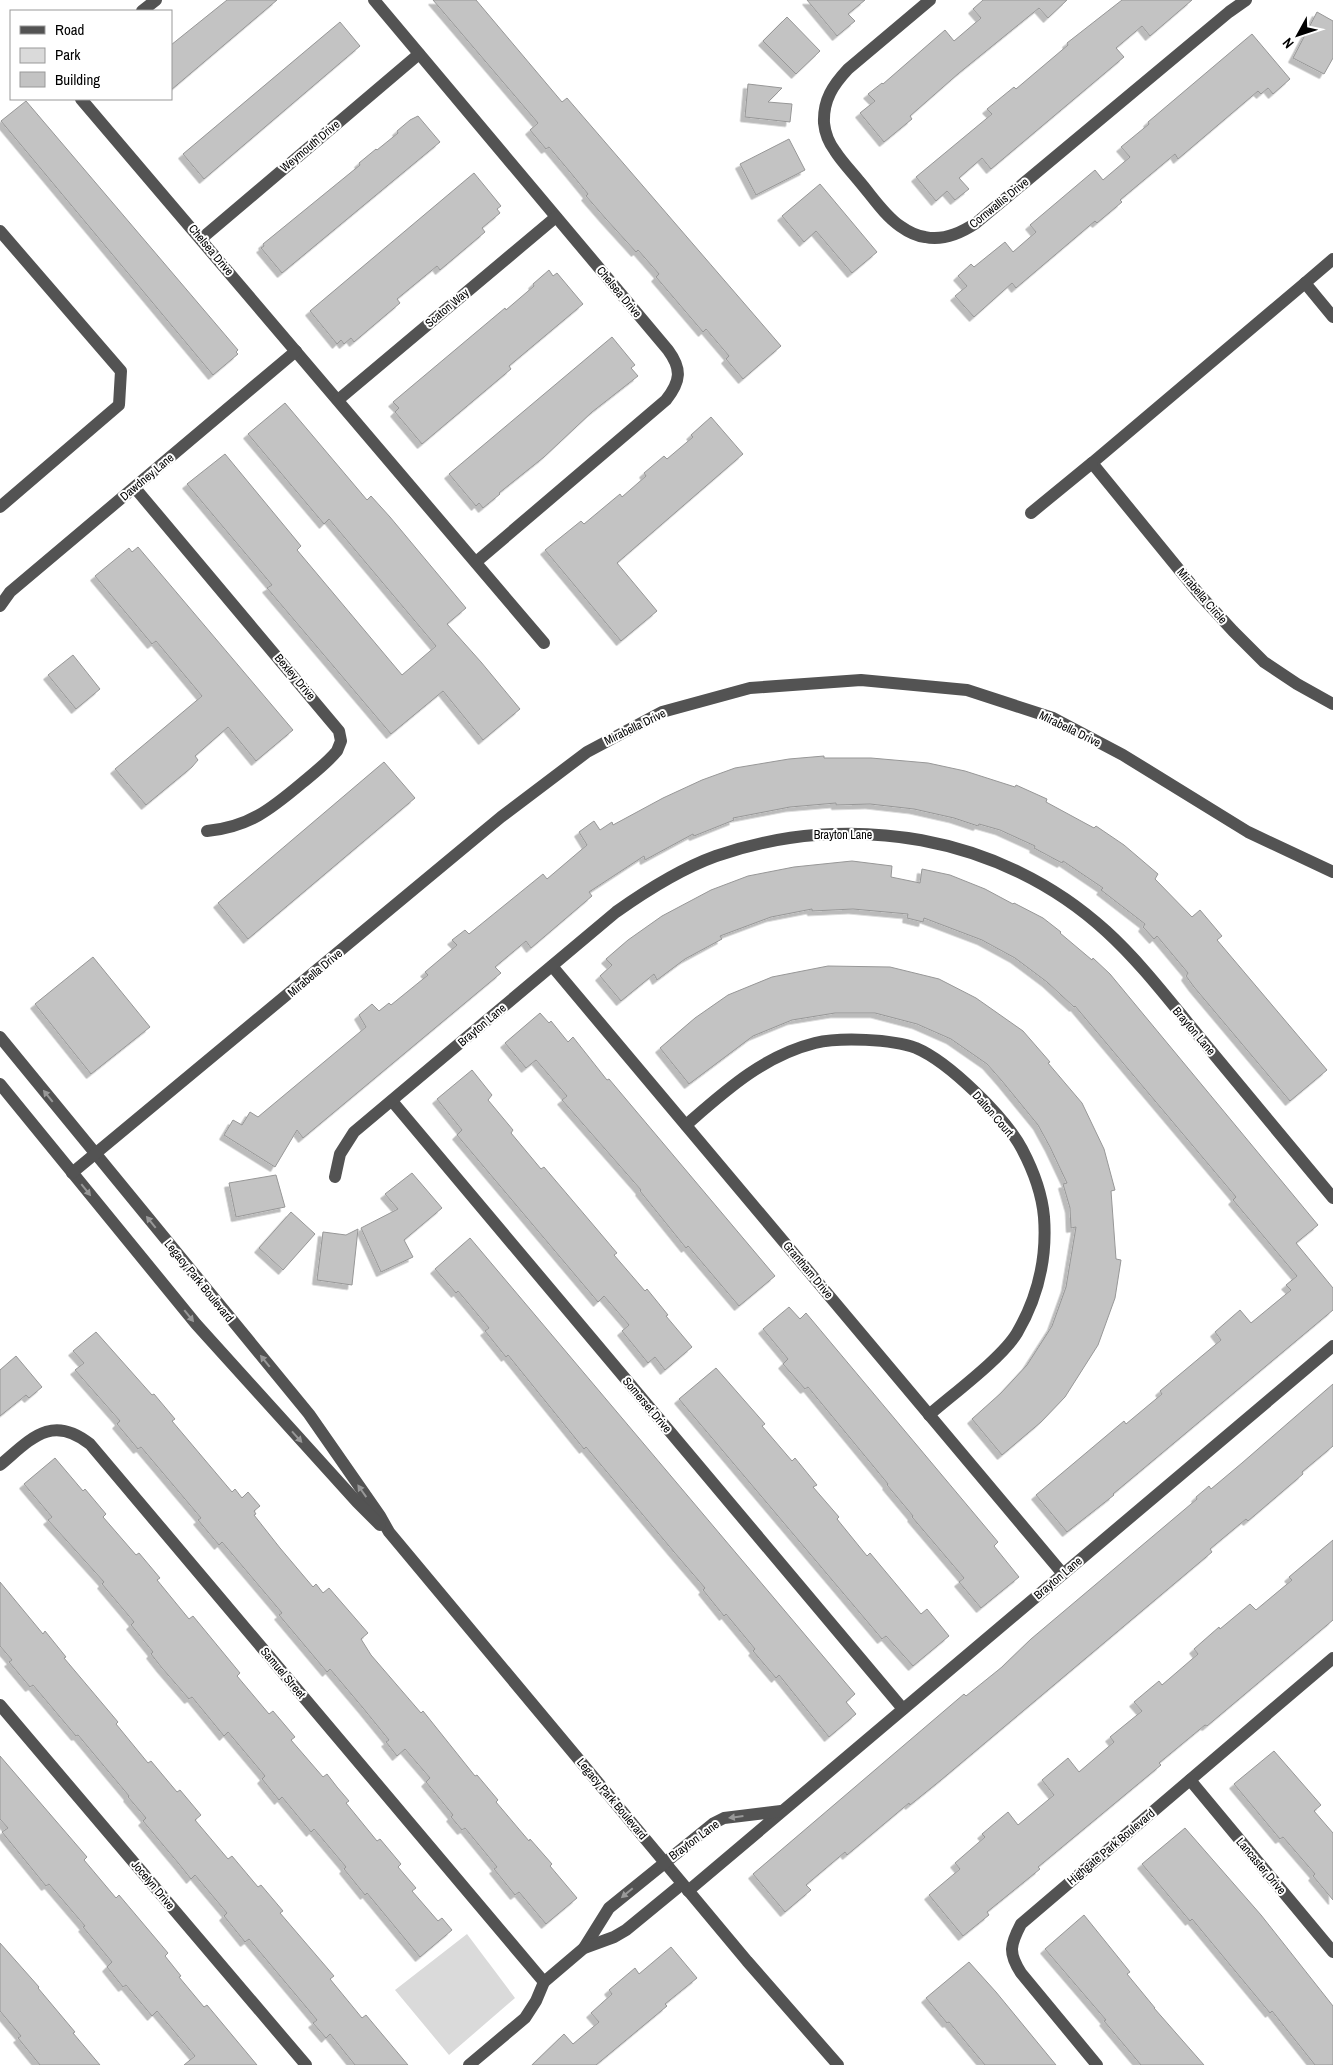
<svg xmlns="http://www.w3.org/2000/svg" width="1333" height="2065" font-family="'Archivo Narrow',sans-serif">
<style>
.green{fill:#dadada}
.building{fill:#c3c3c3;stroke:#979797;filter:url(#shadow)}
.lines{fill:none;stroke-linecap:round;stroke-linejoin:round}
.minor{stroke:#535353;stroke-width:12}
.oneway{fill:#989898}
.labels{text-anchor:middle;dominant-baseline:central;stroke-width:4;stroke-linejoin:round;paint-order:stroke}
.street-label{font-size:12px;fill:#000;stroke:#fff}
</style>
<defs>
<filter id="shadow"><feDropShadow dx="-4.5" dy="4.5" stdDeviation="0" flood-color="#0004"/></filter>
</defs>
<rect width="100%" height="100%" fill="#fff"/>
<polygon class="green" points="467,1934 515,1998 449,2055 395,1990"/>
<g class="building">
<polygon points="227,0 277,0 171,90 171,45"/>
<polygon points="433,0 476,0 562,102 567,98 781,346 743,379 726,359 729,356 706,329 703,332 656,277 659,274 638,250 636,252 606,219 586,196 588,194 570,172 549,147 546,149 530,130 538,123"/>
<polygon points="807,0 865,0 848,14 855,21 837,36"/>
<polygon points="983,0 1067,0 1048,18 1039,8 959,73 910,116 912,119 884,142 860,113 875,101 868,94 882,83 883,84 945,30 954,41 981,18 973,9"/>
<polygon points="1122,0 1192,0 1150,36 1142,26 1116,48 1124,57 991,169 982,158 959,178 969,189 955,200 947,191 936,201 916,177 992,114 987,109 1014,87 1016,89 1068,45 1067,43"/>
<polygon points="1317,12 1333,21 1333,58 1324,74 1293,58"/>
<polygon points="787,17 820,51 796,74 763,41"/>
<polygon points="340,22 360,46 204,179 183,154"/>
<polygon points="1252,34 1290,79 1273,94 1268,88 1261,94 1258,91 1178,159 1175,154 1120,200 1122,202 1097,223 1095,221 1016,288 1012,283 974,317 955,296 967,286 958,276 971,264 974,267 1005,242 1013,252 1036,232 1030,225 1095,170 1103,180 1130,157 1121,147 1149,124 1148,122"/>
<polygon points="748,84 782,88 768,102 792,104 790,122 745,117"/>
<polygon points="26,101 238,350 236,352 238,354 213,375 1,121"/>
<polygon points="418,116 440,142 282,273 261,248 264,246 263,244 360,165 359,163 376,149 377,150 398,133 397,131 410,120"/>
<polygon points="789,139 805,170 756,195 740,164"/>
<polygon points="474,173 501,206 497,209 500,213 482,228 485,232 440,270 437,266 397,299 400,303 354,342 351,338 344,344 341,340 337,344 310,311"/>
<polygon points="820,184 877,252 852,273 816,231 804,242 782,216"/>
<polygon points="549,270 553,276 557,273 583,304 509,366 511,369 422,444 395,412 399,408 393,402 505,308 506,310 534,286 533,284"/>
<polygon points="612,337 635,365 631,368 638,376 592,412 544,457 499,493 500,494 483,508 479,503 476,506 449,474"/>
<polygon points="285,403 367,500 371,496 390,517 466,608 447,624 481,662 520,709 483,740 443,691 391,734 267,588 272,585 187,484 225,454 301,546 297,550 402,675 436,646 329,519 324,524 248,434"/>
<polygon points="711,417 743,454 617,563 657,611 621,641 545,550 581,521 584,524 620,494 622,497 646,476 644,473 664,456 667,459 693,437 691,435"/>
<polygon points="138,547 293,730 256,761 228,727 195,756 198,760 192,767 146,805 115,769 202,696 156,641 152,644 95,576 129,548 132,552"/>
<polygon points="73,655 100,689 76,709 48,675"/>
<polygon points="824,756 824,758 871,758 928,763 965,771 1015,787 1016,785 1047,799 1046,802 1094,828 1096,826 1124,845 1158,874 1155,879 1192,917 1200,910 1222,936 1217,940 1327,1070 1290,1101 1194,987 1186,976 1188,973 1157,936 1154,939 1143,927 1145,924 1101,890 1103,888 1063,861 1062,863 1034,848 1035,846 1000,830 979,824 978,826 954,818 914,809 870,804 836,805 836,803 790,807 733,818 734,820 694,836 693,834 645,860 644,856 589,892 592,896 531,948 526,941 495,967 501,973 303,1138 297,1130 275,1167 224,1135 233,1120 242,1125 250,1112 258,1117 366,1027 359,1015 372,1004 379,1011 389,1003 391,1005 428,975 425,972 457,945 452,940 465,930 469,934 543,874 547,879 587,845 579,832 594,821 600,830 612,822 613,825 663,798 702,780 735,768 789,759"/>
<polygon points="384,762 415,798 248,939 218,903"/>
<polygon points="852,861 892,866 891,877 920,883 922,869 950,875 985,889 1013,904 1014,903 1043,918 1061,932 1060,933 1092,960 1093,958 1110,974 1318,1225 1296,1243 1333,1288 1333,1310 1113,1494 1114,1495 1067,1532 1036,1495 1124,1421 1126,1424 1162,1394 1160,1391 1221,1340 1215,1332 1240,1310 1251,1323 1291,1290 1286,1285 1297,1276 1233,1200 1236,1197 1075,1006 1074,1007 1047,982 1015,958 982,940 924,918 923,922 907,918 908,914 853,909 812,911 812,909 771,917 720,936 722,939 685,959 657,980 654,974 621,1001 600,976 612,965 606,959 628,940 662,916 711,890 748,876 794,867"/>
<polygon points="93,957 150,1027 91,1074 35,1004"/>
<polygon points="828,966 890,967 939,979 976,998 1023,1031 1050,1062 1048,1063 1082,1103 1104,1149 1115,1190 1111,1191 1116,1259 1121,1260 1115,1298 1098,1345 1065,1397 1041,1422 1002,1455 972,1419 1001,1393 1027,1365 1052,1326 1066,1287 1076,1227 1071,1228 1070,1208 1063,1184 1067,1183 1050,1147 1038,1125 1002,1081 987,1064 951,1039 917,1024 875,1013 835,1013 792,1020 753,1036 689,1084 660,1048 695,1018 728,995 772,977"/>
<polygon points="540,1013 549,1023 551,1021 568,1042 573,1037 607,1080 609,1079 775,1276 739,1306 688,1246 686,1248 640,1191 641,1190 562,1100 567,1096 536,1060 526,1068 505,1043"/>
<polygon points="472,1070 492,1095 488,1100 513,1130 511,1133 541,1169 544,1167 595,1227 617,1253 614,1255 645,1291 647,1289 668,1315 666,1316 692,1347 665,1370 655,1357 648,1363 622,1331 629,1325 604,1296 598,1302 457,1135 462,1130 437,1099"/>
<polygon points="412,1173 442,1208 404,1240 413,1257 381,1272 361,1228 398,1209 385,1194"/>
<polygon points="276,1175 285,1207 236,1217 229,1183"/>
<polygon points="291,1212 315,1234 283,1270 259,1248"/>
<polygon points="358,1229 352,1285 317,1280 323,1232 346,1235"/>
<polygon points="470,1238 855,1694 846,1702 856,1714 829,1737 779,1675 776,1678 753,1651 755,1649 726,1614 724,1616 703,1590 705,1588 674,1552 586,1447 584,1449 508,1355 506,1357 485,1331 489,1328 458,1291 456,1293 435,1269"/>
<polygon points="789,1307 800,1319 806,1313 998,1542 994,1546 1019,1577 981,1608 959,1582 964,1578 912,1517 913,1516 887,1485 888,1484 808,1387 805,1389 783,1364 788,1359 763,1329"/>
<polygon points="96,1332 152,1395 154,1394 175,1419 172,1421 232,1492 235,1489 242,1498 248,1492 260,1506 254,1511 256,1514 254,1515 280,1548 313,1587 316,1584 323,1593 329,1588 368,1633 361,1639 371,1655 421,1713 423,1711 475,1776 477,1775 498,1800 496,1802 529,1841 530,1839 552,1864 550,1866 577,1898 546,1924 519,1892 515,1895 494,1869 497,1867 465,1828 462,1830 451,1817 453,1815 426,1782 430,1778 405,1749 397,1756 386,1742 389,1740 363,1708 330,1669 327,1672 279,1615 282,1613 222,1542 219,1545 198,1520 201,1518 141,1447 138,1449 117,1424 120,1421 75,1370 84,1363 73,1351"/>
<polygon points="16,1356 42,1387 29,1398 26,1395 0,1416 0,1370"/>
<polygon points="716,1368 765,1424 762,1426 792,1461 795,1458 817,1485 813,1487 839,1517 837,1519 867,1556 870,1553 921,1614 927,1609 949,1636 913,1666 886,1636 882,1639 679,1399"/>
<polygon points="1333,1384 1333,1446 1302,1472 1303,1474 1248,1521 1246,1519 1210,1549 1212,1552 941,1780 910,1805 909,1803 847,1855 845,1852 806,1885 811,1890 785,1912 753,1874 964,1694 966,1696 1002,1667 1031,1639 1197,1499 1196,1497 1209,1486 1211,1489 1242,1463"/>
<polygon points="55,1458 83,1491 85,1489 106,1514 103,1517 136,1555 139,1553 160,1578 157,1580 189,1619 193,1616 240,1673 237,1676 269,1714 273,1711 295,1737 291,1740 323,1777 327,1774 337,1787 349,1801 346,1803 377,1841 380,1839 401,1864 398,1867 416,1888 412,1891 438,1921 442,1918 452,1930 420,1957 367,1893 365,1895 344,1869 346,1867 314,1829 311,1832 282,1797 279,1800 262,1779 265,1776 228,1732 224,1736 192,1697 189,1699 162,1668 151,1654 153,1652 131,1625 134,1622 102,1584 104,1582 48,1520 52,1517 24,1484"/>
<polygon points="1333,1540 1333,1620 1207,1726 1205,1725 1159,1763 1161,1765 1038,1867 1040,1869 987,1912 989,1915 963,1936 929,1895 960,1869 955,1863 985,1837 982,1834 1008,1812 1018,1825 1054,1795 1042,1780 1068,1758 1079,1772 1114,1742 1110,1737 1142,1711 1134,1702 1159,1681 1162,1685 1198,1654 1194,1649 1219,1627 1220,1629 1250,1604 1256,1610 1292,1580 1289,1577"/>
<polygon points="0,1582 43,1634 45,1631 66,1657 64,1658 118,1722 116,1724 148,1763 151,1761 177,1792 180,1790 201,1815 195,1820 228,1859 232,1856 258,1887 261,1885 283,1911 280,1913 334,1976 330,1979 362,2018 366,2015 408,2065 355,2065 330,2034 326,2038 313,2023 317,2020 249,1939 245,1942 224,1916 227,1913 195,1875 191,1879 179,1864 143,1821 146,1818 128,1797 129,1796 78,1735 76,1736 33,1685 30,1687 9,1662 12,1660 0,1646"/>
<polygon points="1274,1751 1321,1805 1314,1811 1333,1833 1333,1900 1313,1876 1315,1874 1283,1837 1280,1839 1234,1784"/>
<polygon points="0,1756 87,1857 84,1860 116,1898 119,1895 168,1953 165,1956 181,1976 179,1977 204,2007 207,2005 257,2065 184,2065 195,2056 157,2011 152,2016 126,1985 123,1987 107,1967 112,1962 83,1927 85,1926 49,1884 46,1886 2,1832 8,1828 0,1819"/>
<polygon points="1185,1828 1261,1915 1333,2006 1333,2065 1315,2065 1272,2011 1270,2013 1192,1919 1190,1921 1142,1864"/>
<polygon points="1084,1915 1130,1972 1127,1974 1155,2008 1154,2008 1204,2065 1141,2065 1104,2021 1106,2020 1045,1949"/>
<polygon points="0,1943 39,1987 38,1988 75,2032 73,2033 100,2065 40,2065 18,2038 21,2036 0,2011"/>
<polygon points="671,1947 697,1978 665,2004 667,2006 596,2065 532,2065 564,2034 573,2044 599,2022 591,2013 612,1994 609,1990 635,1968 639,1974"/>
<polygon points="969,1962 996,1992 1056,2065 985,2065 949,2022 947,2023 926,1998"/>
</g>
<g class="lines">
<g class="minor">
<path d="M374,0L668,350C682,369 681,381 666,400L476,562"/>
<path d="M930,0L848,69C833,85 823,100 824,123C825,133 829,143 835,151C842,162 851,171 859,181C872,196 884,215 900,226C907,231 917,236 925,237C943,241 961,233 976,223L1229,12L1246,0"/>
<polyline points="142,11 156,0"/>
<polyline points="81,99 544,643"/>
<polyline points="0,231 121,371 119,405 0,507"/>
<polyline points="201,239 419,54"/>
<polyline points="1305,283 1333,259"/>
<polyline points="1333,317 1305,283 1092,463 1199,594 1233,631 1264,662 1297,684 1333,704"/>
<polyline points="338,400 556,217"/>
<path d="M135,488L339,731L341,741L337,751C327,763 314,773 302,783C271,809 249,827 207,831"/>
<polyline points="1031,513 1092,463"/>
<polyline points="0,606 10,592 296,351"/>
<polyline points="552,966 1063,1574"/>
<polyline points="0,1037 309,1414 380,1516 389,1532 747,1961 838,2065"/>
<polyline points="0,1084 196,1324 357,1502 380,1525"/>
<polyline points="392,1101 903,1709"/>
<path d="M686,1125C725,1091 763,1056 815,1043C840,1037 892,1039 916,1048C949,1062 1005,1117 1022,1149C1032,1168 1042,1194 1044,1217C1047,1257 1038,1297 1017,1333C1002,1358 953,1394 929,1415"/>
<polyline points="72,1173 501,817 587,752 662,712 750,688 861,680 967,690 1053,718 1123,755 1248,832 1333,872"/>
<path d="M335,1177L340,1154L354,1132L616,912C647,890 680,869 716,856C849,810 1001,835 1106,931C1140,962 1168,999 1197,1034C1242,1089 1288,1143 1333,1198"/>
<path d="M0,1465C30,1440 51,1413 90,1444L544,1982"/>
<polyline points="0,1705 306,2065"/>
<polyline points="1190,1780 1333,1952"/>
<polyline points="688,1891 1333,1346"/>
<polyline points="584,1948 609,1908 714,1823 724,1818 781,1811"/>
<polyline points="469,2065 525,2018 536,2001 544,1982 584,1948 614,1937 626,1930 682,1884"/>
<path d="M1097,2065L1021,1973C1008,1953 1010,1945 1021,1924L1333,1658"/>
</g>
</g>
<defs><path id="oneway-solid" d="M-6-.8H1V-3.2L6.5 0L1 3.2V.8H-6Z" transform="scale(1.25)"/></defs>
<g class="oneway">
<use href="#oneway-solid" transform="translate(48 1096) rotate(-129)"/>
<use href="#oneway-solid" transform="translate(86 1190) rotate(51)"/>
<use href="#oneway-solid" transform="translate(151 1222) rotate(-129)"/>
<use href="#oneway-solid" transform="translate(189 1316) rotate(51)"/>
<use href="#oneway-solid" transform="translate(265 1361) rotate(-129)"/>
<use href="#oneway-solid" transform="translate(297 1437) rotate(48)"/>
<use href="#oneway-solid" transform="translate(362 1491) rotate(-125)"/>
<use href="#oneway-solid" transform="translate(736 1817) rotate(173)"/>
<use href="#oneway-solid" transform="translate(627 1893) rotate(140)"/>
</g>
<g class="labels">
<g class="street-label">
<text transform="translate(310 146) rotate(-40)">Weymouth Drive</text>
<text transform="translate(999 203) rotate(-39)">Cornwallis Drive</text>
<text transform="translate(211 250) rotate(50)">Chelsea Drive</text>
<text transform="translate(619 292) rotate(50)">Chelsea Drive</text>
<text transform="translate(447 308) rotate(-40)">Scaton Way</text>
<text transform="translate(147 477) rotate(-40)">Dawdney Lane</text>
<text transform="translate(1202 596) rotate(49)">Mirabella Circle</text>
<text transform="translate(295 677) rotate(50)">Bexley Drive</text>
<text transform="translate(635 727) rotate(-26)">Mirabella Drive</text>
<text transform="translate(1070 729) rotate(26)">Mirabella Drive</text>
<text x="843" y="835">Brayton Lane</text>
<text transform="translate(315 973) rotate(-40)">Mirabella Drive</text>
<text transform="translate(482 1025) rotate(-40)">Brayton Lane</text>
<text transform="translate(1194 1031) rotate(50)">Brayton Lane</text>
<text transform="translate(993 1114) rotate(49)">Dalton Court</text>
<text transform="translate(808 1270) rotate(50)">Grantham Drive</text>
<text transform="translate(199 1281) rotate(51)">Legacy Park Boulevard</text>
<text transform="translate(647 1405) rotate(50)">Somerset Drive</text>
<text transform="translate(1058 1578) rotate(-40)">Brayton Lane</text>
<text transform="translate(283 1673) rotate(50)">Samuel Street</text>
<text transform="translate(612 1799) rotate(50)">Legacy Park Boulevard</text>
<text transform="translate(694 1840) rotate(-36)">Brayton Lane</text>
<text transform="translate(1111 1847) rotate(-40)">Highgate Park Boulevard</text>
<text transform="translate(1261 1866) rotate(50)">Lancaster Drive</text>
<text transform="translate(153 1885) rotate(50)">Jocelyn Drive</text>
</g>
</g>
<rect x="10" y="10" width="162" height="90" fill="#ffffff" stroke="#999999"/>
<rect x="20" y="26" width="25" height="8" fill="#535353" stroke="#999999"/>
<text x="55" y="35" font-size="15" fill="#000000">Road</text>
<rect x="20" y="48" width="25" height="15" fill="#dadada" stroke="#999999"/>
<text x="55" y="60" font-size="15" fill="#000000">Park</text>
<rect x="20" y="72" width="25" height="15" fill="#c3c3c3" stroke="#999999"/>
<text x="55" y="85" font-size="15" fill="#000000">Building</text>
<g transform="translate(1298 35) rotate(230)" stroke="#ffffff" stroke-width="4" paint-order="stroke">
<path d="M0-4L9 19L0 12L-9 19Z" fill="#000000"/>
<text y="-8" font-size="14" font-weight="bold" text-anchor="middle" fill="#000000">N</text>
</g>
</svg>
